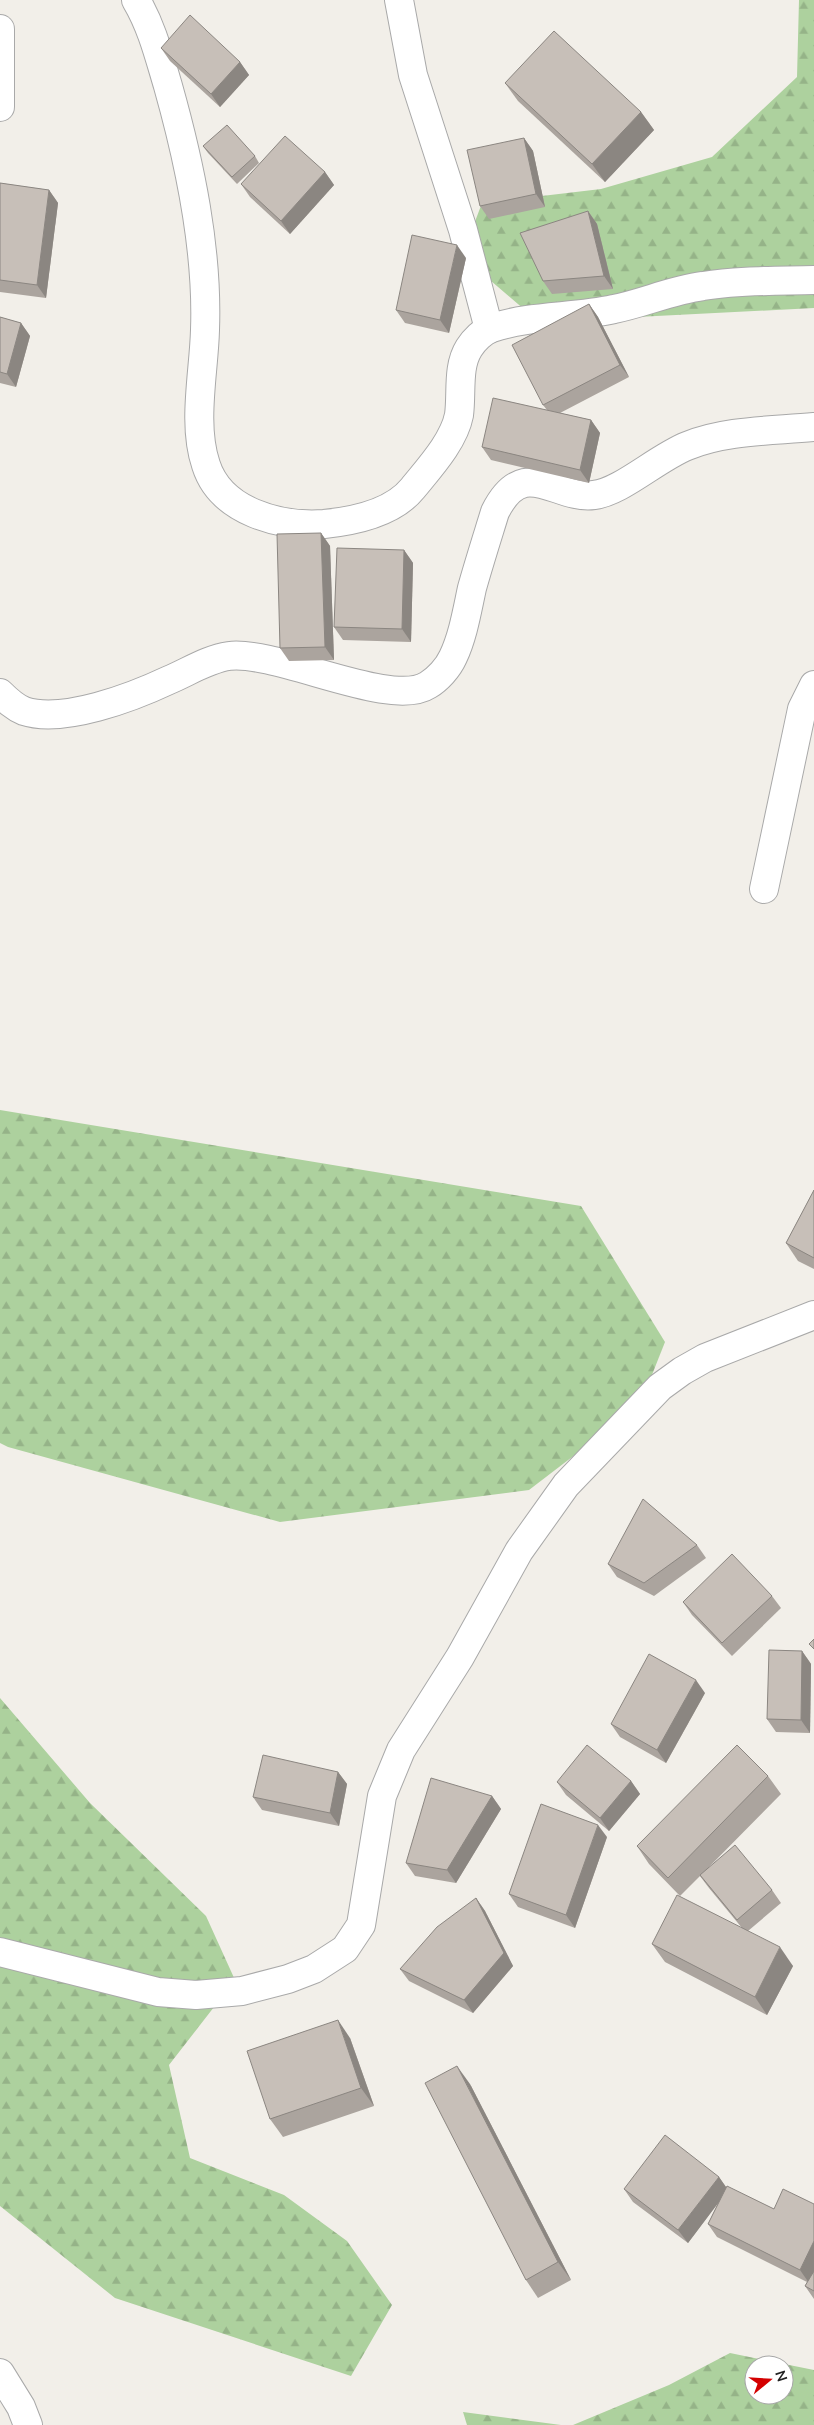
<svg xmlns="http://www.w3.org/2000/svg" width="814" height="2425" font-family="Mulish,sans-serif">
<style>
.forest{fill:url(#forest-firs);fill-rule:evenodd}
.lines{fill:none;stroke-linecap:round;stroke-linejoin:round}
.street-casing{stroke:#a9a9a9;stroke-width:30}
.street{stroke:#fff;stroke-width:28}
.wall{fill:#aba49e}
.shaded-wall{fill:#8b8681}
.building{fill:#c7bfb8;stroke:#8b8681}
</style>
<defs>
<pattern id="forest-firs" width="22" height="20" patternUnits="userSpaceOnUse" patternTransform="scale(1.25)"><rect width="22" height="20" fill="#add19e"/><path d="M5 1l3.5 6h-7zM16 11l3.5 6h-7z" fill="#95b388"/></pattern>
</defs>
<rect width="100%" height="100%" fill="#f2efe9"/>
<g class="forest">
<polygon points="799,0 814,0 814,308 539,322 462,256 482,203 601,189 712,157 797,77"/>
<polygon points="0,1110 581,1206 665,1342 640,1405 529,1490 280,1522 8,1447 0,1443"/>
<polygon points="0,1698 90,1803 206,1916 235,1980 169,2065 190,2158 284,2195 347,2241 392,2305 351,2376 115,2298 0,2206"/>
<path d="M730,2353L814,2370V2425H573L669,2385ZM754,2365H784V2395H754Z"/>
<polygon points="463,2412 561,2425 467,2425"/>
</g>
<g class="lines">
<g class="street-casing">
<g id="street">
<path d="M136,0C152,27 159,56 168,86C190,164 208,249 205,330C204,372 192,424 206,465C221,512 280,527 324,524C354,521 393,513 413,488C430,467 454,441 459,415C462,393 457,367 469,348C474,340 483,331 492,328C530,315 574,318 614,309C644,303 672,290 703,286C740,280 777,281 814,280"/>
<polyline points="399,0 413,75 463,230 489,329"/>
<polyline points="0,29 0,107"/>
<path d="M0,693C7,700 14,707 24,711C63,724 133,697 169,680C188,672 208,659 229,656C277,650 391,709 428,685C438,679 448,668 453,657C463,636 467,611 472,588C479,563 487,538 495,512C524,454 555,500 594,495C621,492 657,458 687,446C725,430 773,431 814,427"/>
<polyline points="764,889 802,709 814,685"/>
<polyline points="0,1952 158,1992 196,1995 242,1991 288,1979 314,1969 345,1949 361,1925 382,1796 401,1750 460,1657 519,1551 566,1485 660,1387 682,1371 705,1358 814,1315"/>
<polyline points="0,2373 21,2407 28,2425"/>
</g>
</g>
<use href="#street" class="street"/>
</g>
<g class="wall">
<polygon points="161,48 240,62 249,75 220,107 170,61"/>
<polygon points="505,83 641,112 654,130 605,182 518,101"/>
<polygon points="524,138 533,151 545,207 489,219 480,206"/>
<polygon points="203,146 255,156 259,163 237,184 208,153"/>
<polygon points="325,172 334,185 290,234 250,197 241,184"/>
<polygon points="0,183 49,190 58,203 46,298 0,292"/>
<polygon points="588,211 597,224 613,289 552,294 543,281"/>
<polygon points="466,258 449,333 405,323 396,310"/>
<polygon points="589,304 598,317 629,377 560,413 591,420 600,433 589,483 491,460 482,447 547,410 543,405"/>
<polygon points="0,317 21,323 30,336 16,387 0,383"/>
<polygon points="321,533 330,546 334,660 289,661 280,648"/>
<polygon points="404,550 413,563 411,642 343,640 334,627"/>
<polygon points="814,1190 814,1269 798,1261 786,1243"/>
<polygon points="697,1545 706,1558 654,1596 617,1577 608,1564"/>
<polygon points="772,1596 781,1608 732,1656 692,1615 683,1602"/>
<polygon points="802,1651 811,1664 810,1733 776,1732 767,1719"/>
<polygon points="705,1693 666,1763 620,1737 611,1724"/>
<polygon points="338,1772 347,1784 339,1826 262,1810 253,1797"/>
<polygon points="768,1776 781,1794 709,1867 772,1890 781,1903 748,1931 793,1966 767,2015 665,1962 652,1944 742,1928 709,1888 700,1876 680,1896 649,1864 637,1846"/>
<polygon points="631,1781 640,1794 609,1831 566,1795 557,1782"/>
<polygon points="492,1796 501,1809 456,1883 415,1876 406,1863"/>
<polygon points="607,1837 575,1928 518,1907 509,1894"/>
<polygon points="476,1898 485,1911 513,1966 473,2013 409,1981 400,1969"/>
<polygon points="350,2038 374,2106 283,2137 270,2119"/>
<polygon points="470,2084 571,2280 538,2298 526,2280"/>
<polygon points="719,2177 726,2187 774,2209 814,2204 814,2299 805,2286 807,2282 717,2237 708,2224 718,2203 688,2243 633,2202 624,2189"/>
</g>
<g class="shaded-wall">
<polygon points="240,62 249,75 220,107 211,94"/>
<polygon points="641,112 654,130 605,182 592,164"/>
<polygon points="524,138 533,151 545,207 536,194"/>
<polygon points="325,172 334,185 290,234 281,221"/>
<polygon points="49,190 58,203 46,298 37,285"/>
<polygon points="588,211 597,224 613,289 604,276"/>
<polygon points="457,245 466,258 449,333 440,320"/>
<polygon points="589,304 598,317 629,377 620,365"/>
<polygon points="21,323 30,336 16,387 7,374"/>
<polygon points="591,420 600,433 589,483 580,470"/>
<polygon points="321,533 330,546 334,660 325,647"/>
<polygon points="404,550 413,563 411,642 402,629"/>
<polygon points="802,1651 811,1664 810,1733 801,1720"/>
<polygon points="696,1680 705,1693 666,1763 657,1750"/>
<polygon points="338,1772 347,1784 339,1826 330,1813"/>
<polygon points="631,1781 640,1794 609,1831 600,1818"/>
<polygon points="492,1796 501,1809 456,1883 447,1870"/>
<polygon points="598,1825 607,1837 575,1928 566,1915"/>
<polygon points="476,1898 485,1911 513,1966 473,2013 464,2000"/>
<polygon points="780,1947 793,1966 767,2015 755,1997"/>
<polygon points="338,2020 350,2038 374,2106 361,2088"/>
<polygon points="457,2066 470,2084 571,2280 558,2262"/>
<polygon points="719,2177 728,2190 688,2243 678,2230"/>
<polygon points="814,2241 814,2273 809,2283 800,2270"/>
</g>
<g class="building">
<polygon points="190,15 240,62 211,94 161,48"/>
<polygon points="554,31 641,112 592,164 505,83"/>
<polygon points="227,125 255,156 232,177 203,146"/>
<polygon points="285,136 325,172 281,221 241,184"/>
<polygon points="524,138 536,194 480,206 467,150"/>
<polygon points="0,183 49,190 37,285 0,280"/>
<polygon points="588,211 604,276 543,281 520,233"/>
<polygon points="412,235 457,245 440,320 396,310"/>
<polygon points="589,304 620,365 543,405 512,345"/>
<polygon points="0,317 21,323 7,374 0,372"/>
<polygon points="493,398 591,420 580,470 482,447"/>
<polygon points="321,533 325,647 280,648 277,534"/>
<polygon points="337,548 404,550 402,629 334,627"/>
<polygon points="814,1190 814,1258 786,1243"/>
<polygon points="643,1499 697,1545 644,1583 608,1564"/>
<polygon points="732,1554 772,1596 722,1643 683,1602"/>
<polygon points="814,1639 814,1649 809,1644"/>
<polygon points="769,1650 802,1651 801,1720 767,1719"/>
<polygon points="649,1654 696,1680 657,1750 611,1724"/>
<polygon points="587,1745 631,1781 600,1818 557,1782"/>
<polygon points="737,1745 768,1776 668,1878 637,1846"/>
<polygon points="263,1755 338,1772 330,1813 253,1797"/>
<polygon points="431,1778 492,1796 447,1870 406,1863"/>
<polygon points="541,1804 598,1825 566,1915 509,1894"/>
<polygon points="735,1845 772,1890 737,1920 700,1875"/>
<polygon points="677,1895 780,1947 755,1997 652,1944"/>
<polygon points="476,1898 504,1953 464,2000 400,1969 437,1927"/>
<polygon points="338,2020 361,2088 270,2119 247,2051"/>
<polygon points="457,2066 558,2262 526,2280 425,2083"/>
<polygon points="665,2135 719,2177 678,2230 624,2189"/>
<polygon points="727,2186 774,2209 783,2189 814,2204 814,2241 800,2270 708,2224"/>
<polygon points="814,2271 814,2291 805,2286"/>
</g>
<g transform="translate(769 2380) rotate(72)"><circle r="24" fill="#ffffff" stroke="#a7a7a7"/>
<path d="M0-4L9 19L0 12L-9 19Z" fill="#d40000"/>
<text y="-8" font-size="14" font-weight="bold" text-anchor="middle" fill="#222222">N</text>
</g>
</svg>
